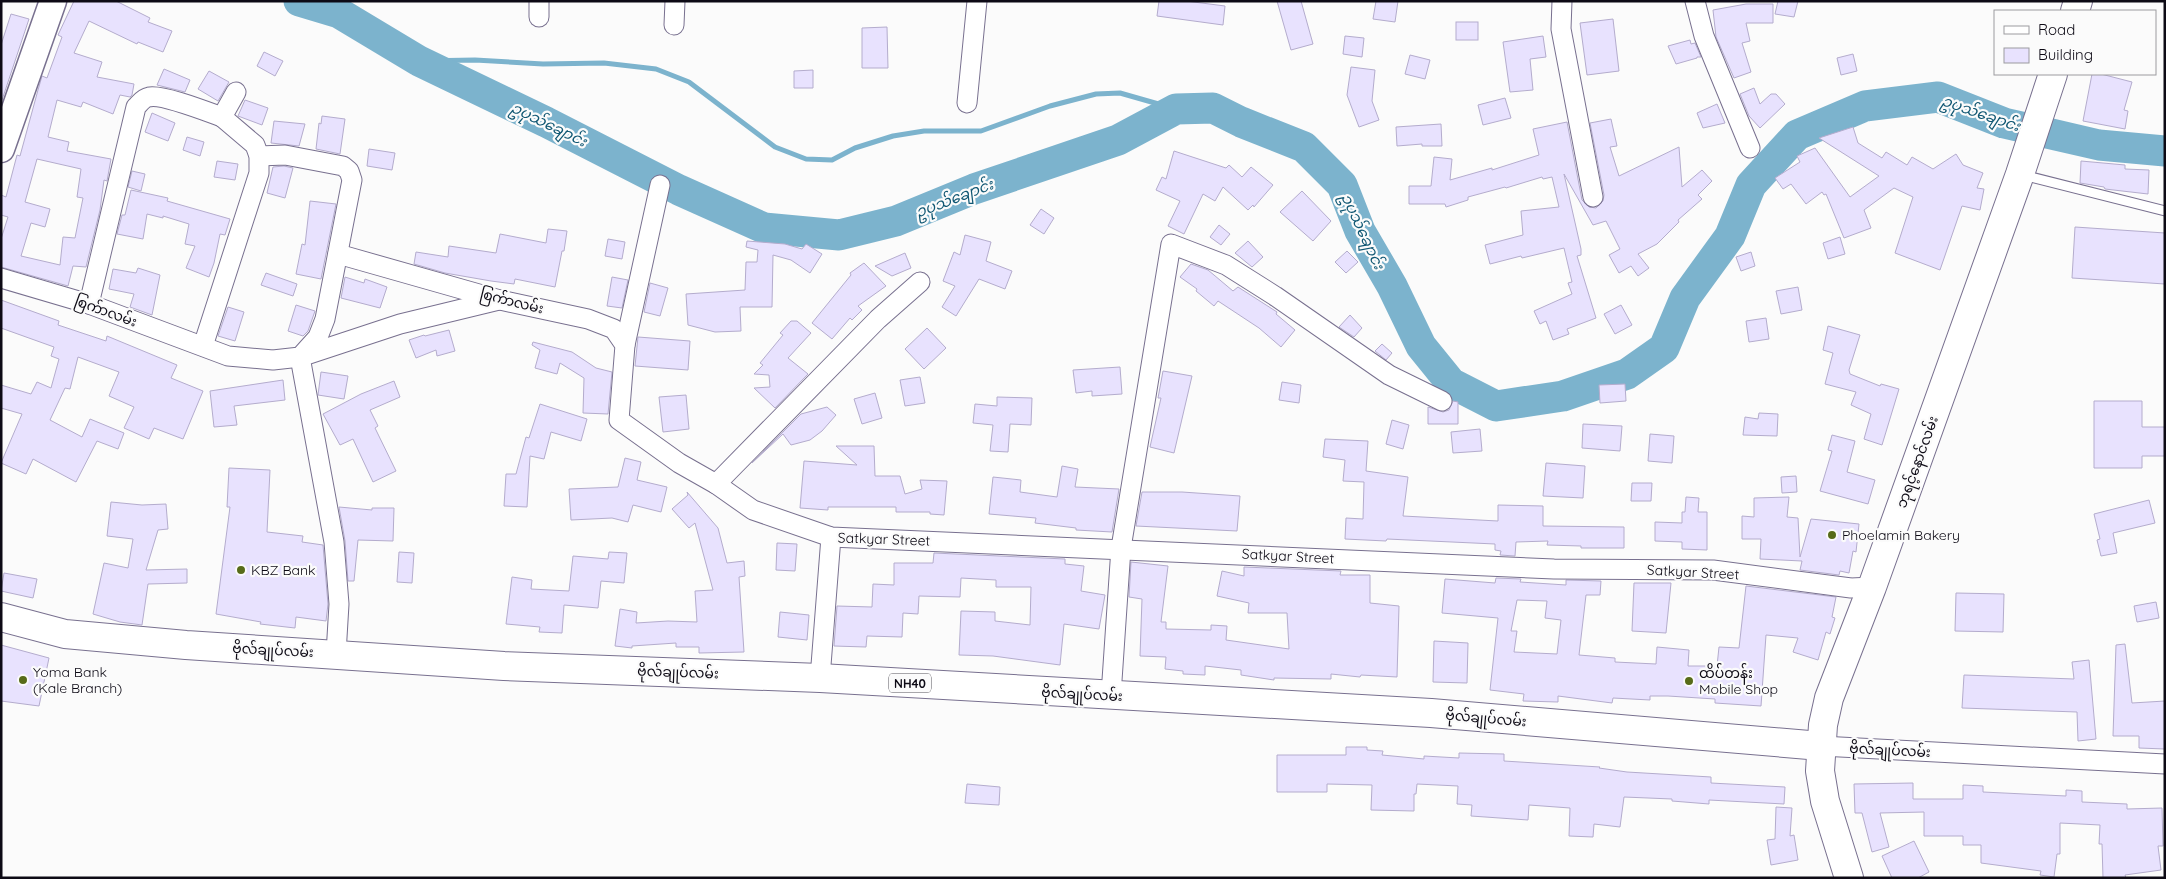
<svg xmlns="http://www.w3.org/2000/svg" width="2166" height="879" font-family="Quicksand,'Noto Sans Myanmar',sans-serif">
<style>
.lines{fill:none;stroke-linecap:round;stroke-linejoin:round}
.stream{stroke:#7cb3cd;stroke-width:5}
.river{stroke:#7cb3cd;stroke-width:31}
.building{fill:#e8e2fe;stroke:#b4accd;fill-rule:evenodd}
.lane-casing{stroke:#78708f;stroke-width:11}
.street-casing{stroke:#78708f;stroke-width:21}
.secondary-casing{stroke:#78708f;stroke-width:29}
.highway-casing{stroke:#78708f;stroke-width:30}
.lane{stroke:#fff;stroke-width:9}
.street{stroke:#fff;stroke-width:19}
.secondary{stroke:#fff;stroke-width:26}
.highway{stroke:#fff;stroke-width:28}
.poi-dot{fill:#576b19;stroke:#fbfbfb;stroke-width:2}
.labels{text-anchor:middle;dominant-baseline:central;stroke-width:4.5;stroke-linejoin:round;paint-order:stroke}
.shield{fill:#fbfbfb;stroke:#54525a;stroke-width:1}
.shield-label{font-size:12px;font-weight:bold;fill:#0d0a15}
.street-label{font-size:14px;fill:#0d0a15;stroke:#fbfbfb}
.poi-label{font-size:14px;fill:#0d0a15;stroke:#fbfbfb;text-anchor:start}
.water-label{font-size:15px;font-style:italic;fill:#105773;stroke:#fbfbfb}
</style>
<rect width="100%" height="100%" fill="#fbfbfb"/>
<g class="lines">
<polyline class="stream" points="419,61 475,60 543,64 604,63 656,69 689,82 775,147 806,159 832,160 855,148 893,136 924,131 981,131 1050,106 1096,94 1120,93 1176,109"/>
<polyline class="river" points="299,1 339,13 419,61 546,122 679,190 764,228 839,235 896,221 974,189 1118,140 1176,109 1213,108 1241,122 1304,147 1342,185 1360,231 1392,286 1421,346 1451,383 1496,406 1563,396 1627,374 1664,348 1685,298 1730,236 1751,185 1797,135 1865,106 1938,97 2004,123 2099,145 2165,151"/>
</g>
<g class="building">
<path d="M74,1H116L150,18L148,22L172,31L163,52L138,42L137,44L89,21L74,53L102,62L97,77L134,84L132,95L130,97L120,95L113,114L83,102L81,107L57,100L48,137L69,142L67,151L111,159L107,181L104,180L100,210L86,267L73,266L68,286L1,267V239L8,217L1,215V195L6,197L17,155L20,156L38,90L42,76L47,78L62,37L58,35ZM37,159L81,169L77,197L83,198L75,238L63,237L60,265L21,256L31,223L45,227L50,209L25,202Z"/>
<polygon points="1159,1 1186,1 1225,6 1223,25 1157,16"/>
<polygon points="1277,1 1301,1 1313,44 1291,50"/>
<polygon points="1376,1 1398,1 1395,22 1373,19"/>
<polygon points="1778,1 1798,1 1794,17 1775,14"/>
<polygon points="1746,4 1773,4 1773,23 1746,23 1750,41 1742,43 1751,72 1734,78 1716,37 1713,10"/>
<polygon points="11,14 29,19 1,103 1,45"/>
<polygon points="1613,19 1619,71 1587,75 1580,23"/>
<rect x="1456" y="22" width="22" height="18"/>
<polygon points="887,27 888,68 862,68 862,28"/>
<polygon points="1345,36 1364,38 1362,57 1343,54"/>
<polygon points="1543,36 1546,57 1530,59 1533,90 1510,92 1503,42"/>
<polygon points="1690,40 1691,44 1695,43 1701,57 1697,57 1697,58 1676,64 1668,46"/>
<polygon points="264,52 283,61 275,76 257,66"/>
<polygon points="1853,54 1857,71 1841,75 1837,58"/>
<polygon points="1410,55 1430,60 1425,79 1405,74"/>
<polygon points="1351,67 1375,70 1372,101 1379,120 1359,127 1347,95"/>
<polygon points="164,69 190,80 185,92 157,85"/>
<polygon points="813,70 813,88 794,88 794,71"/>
<polygon points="209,71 229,82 218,101 198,89"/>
<polygon points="2092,74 2101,74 2132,82 2124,110 2128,111 2125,129 2083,121"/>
<polygon points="1754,88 1760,104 1771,94 1776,94 1785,104 1760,128 1749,116 1740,94"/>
<polygon points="1505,98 1511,118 1483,125 1478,105"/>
<polygon points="245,100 268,108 262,125 238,116"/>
<polygon points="1717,104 1725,123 1703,128 1697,113"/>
<polygon points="152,113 175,123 168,141 145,132"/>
<polygon points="322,116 345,119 340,154 316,149 319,123 321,124"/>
<polygon points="1611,119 1617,146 1610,147 1619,176 1679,147 1682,187 1702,170 1712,181 1698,195 1702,199 1678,220 1679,222 1657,244 1638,254 1649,268 1638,276 1631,266 1619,273 1609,255 1620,249 1606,221 1593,225 1564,174 1581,249 1581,255 1577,256 1596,318 1567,329 1569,334 1553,340 1546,321 1540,324 1534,311 1572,294 1568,283 1572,282 1564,248 1522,258 1521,256 1490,264 1485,245 1523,235 1521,211 1559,207 1552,177 1543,179 1542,177 1506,188 1505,187 1468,197 1468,200 1446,207 1445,204 1409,204 1409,186 1431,186 1434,157 1452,159 1450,180 1492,168 1492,170 1539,155 1533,129 1567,122 1582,200 1589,207 1596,208 1603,201 1604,195 1590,123"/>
<polygon points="274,121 305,124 299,146 271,143"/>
<polygon points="1441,124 1442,146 1422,146 1422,144 1397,146 1396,127"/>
<polygon points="1853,127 1858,143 1882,158 1886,152 1907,165 1912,157 1933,169 1956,154 1963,165 1983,173 1977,188 1984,189 1980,210 1962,206 1940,270 1895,253 1913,197 1894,188 1864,210 1871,228 1844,238 1826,194 1824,195 1822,192 1806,204 1791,184 1783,189 1775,178 1800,162 1797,156 1815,148 1850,197 1879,176 1819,138"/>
<polygon points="187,137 204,142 200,156 183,150"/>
<polygon points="369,149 395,153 392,170 367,166"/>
<polygon points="1174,151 1226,168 1229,165 1242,177 1251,167 1273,185 1254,207 1253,205 1248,210 1223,187 1215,201 1203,194 1184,234 1168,226 1180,201 1156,190 1162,177 1166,179"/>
<polygon points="217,161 238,164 235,180 214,177"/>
<polygon points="2081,161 2125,165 2125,169 2149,170 2148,194 2105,189 2104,187 2080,183"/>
<polygon points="284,166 293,168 285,198 267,193 273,167"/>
<polygon points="132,171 145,174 141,191 128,187"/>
<polygon points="131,190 168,198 167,201 230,219 225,235 220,234 214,263 209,277 186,268 195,246 185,244 189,224 163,216 163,218 147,214 143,239 117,234 122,215 125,215"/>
<polygon points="1302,191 1331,221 1313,241 1280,212"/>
<polygon points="310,201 336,204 321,279 296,274 302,244 305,245"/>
<polygon points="1041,209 1054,218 1044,234 1030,225"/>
<polygon points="1219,225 1230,234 1221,245 1210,237"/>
<polygon points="2075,227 2165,233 2165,284 2072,278"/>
<polygon points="548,229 567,231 564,251 562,251 555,287 515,279 514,284 491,281 445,273 414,264 416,252 448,257 449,246 496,253 500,234 546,243"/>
<polygon points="965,235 991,242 986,261 1012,271 1005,289 979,279 956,316 942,307 955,286 943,281 954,252 960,255"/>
<polygon points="1840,237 1845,254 1828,259 1823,243"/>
<polygon points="608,239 625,242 622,259 605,256"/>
<polygon points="747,241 785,244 802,249 806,244 822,254 810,273 791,260 773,255 772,307 740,307 741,331 715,332 688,325 686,294 745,290 746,262 757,262 758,250 746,247"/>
<polygon points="1248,241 1263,257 1252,267 1235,253"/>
<polygon points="1347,251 1358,262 1346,273 1335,262"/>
<polygon points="1751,252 1755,266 1741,271 1736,257"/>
<polygon points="905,253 911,268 892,276 875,266"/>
<polygon points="864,263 886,286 858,306 862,310 852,320 850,318 832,339 812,323 851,275 850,273"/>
<polygon points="1191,264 1208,270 1233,291 1238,287 1277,312 1276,314 1295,330 1281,347 1259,328 1218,301 1214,306 1196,291 1197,289 1180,277"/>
<polygon points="138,268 160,275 152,315 130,307 134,294 109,289 113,269 136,273"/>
<polygon points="266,273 297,284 293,296 261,285"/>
<polygon points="345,277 364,283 365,279 387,287 380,308 341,298"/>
<polygon points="612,277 628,280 622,308 607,306"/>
<polygon points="650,283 668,288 660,316 644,312"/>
<polygon points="1798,287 1802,310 1781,314 1776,291"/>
<polygon points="1,300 59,321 58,325 106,341 107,336 177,365 171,378 203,391 183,439 154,428 149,439 124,428 134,407 109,396 119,372 78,357 70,389 65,388 50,420 82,437 90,419 124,433 118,449 97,441 76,482 33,459 26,474 1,463 22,414 1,408 1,385 31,394 37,382 51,388 59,359 51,356 54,347 1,328"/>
<polygon points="296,305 315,311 308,331 303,336 288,331"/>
<polygon points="1621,305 1632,325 1615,334 1604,314"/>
<polygon points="228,307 244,312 235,341 218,336"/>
<polygon points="1350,315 1362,328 1354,337 1339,327"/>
<polygon points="1766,318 1769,339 1749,342 1746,321"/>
<polygon points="791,321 797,321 811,333 788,358 808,374 775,408 754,388 770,387 769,375 754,374 763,365 760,363 783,335 780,333"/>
<polygon points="1828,326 1860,335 1849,370 1850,374 1880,386 1881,384 1899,389 1882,445 1864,439 1871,414 1851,405 1856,392 1825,384 1833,353 1823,350"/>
<polygon points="927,328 946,348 924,369 905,349"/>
<polygon points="449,330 455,351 437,356 436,350 416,358 409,340 424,335 425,336"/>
<polygon points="638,337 690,341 688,370 635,366"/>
<polygon points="533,342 572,352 596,368 612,372 608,414 583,413 584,378 560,363 557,374 535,368 540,350 532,345"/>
<polygon points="1382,344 1392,353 1386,360 1375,351"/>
<polygon points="1120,367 1122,394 1092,396 1092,391 1076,393 1073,370"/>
<polygon points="1163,371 1192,376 1174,453 1150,447 1161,398 1158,398"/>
<polygon points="321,372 348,376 344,399 318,395"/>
<polygon points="920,377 925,403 905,406 900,380"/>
<polygon points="283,380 285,400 234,406 237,425 214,427 210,391"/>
<polygon points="394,381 400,397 370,410 378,426 375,428 396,471 373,482 353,439 340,445 323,414 361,394"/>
<polygon points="1282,382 1301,385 1299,403 1279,400"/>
<polygon points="1625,384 1626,401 1600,403 1599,385"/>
<polygon points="875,393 882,418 862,424 854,399"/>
<polygon points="686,395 689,429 663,432 659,397"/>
<polygon points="997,397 1032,398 1031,425 1010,424 1008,452 990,451 993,425 973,423 975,404 997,406"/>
<polygon points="1453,401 1458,402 1458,424 1428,424 1428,407 1443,412 1449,410"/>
<polygon points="2094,401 2142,401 2142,427 2165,427 2165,456 2142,456 2142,468 2094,468"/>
<polygon points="540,404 587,419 581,441 551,432 544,459 530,456 527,507 504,506 506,474 516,474 526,437 529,438"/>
<polygon points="827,407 836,415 822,431 810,440 791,445 783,434 752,463 801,414"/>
<polygon points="1759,413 1778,414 1777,436 1743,435 1745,417 1758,419"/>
<polygon points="1392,420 1409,425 1403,449 1386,444"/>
<polygon points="1583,424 1622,426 1620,451 1582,448"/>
<polygon points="1480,429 1482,451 1453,453 1451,432"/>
<polygon points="1650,434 1674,436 1672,463 1648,461"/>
<polygon points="1832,435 1855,441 1847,472 1875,480 1868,504 1820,491 1832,451 1828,450"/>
<polygon points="1325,439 1368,441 1366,471 1408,477 1403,516 1498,521 1498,505 1543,506 1543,526 1624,527 1624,548 1581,548 1581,546 1547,545 1548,541 1516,542 1515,556 1500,555 1501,551 1495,550 1495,544 1387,539 1386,541 1345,539 1346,518 1363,519 1364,482 1343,481 1345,460 1323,457"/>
<polygon points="836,446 874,446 875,476 900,476 905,494 922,489 920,480 947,481 944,515 930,514 930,512 896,512 896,507 828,507 828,510 800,508 804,461 857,465"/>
<polygon points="625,458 641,462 637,480 667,487 661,512 633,505 628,522 612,518 571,520 569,489 618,487"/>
<polygon points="1546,463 1585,466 1583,498 1543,496"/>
<polygon points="1062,466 1078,469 1075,487 1119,489 1112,532 1076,530 1076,528 1035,523 1036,518 989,514 993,477 1021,480 1020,492 1057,497"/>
<polygon points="229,468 270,470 267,532 303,536 302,542 323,545 328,604 326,621 296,617 295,628 260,624 261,622 216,614 230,507 227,507"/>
<polygon points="1796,476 1797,492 1782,493 1781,477"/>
<polygon points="1632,483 1652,483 1651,501 1631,501"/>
<polygon points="687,492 718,528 727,563 744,561 745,576 739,577 744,652 699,653 699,647 676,647 676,643 632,646 632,648 615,646 620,609 637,612 636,623 668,621 697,622 695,591 713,590 695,523 689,528 672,509 688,495"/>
<polygon points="1142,492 1182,492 1240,496 1237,531 1136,526"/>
<polygon points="1686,497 1699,498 1698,512 1707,512 1707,550 1682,549 1682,542 1655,541 1655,522 1682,523 1682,512 1685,512"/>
<polygon points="1789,497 1787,517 1798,518 1800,557 1811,519 1859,524 1856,552 1853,551 1849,573 1840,571 1839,575 1800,570 1802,561 1760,559 1761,539 1742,539 1742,516 1754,517 1754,498"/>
<polygon points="2149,500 2155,523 2113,533 2117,553 2101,556 2097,540 2100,539 2094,514"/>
<polygon points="111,502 142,505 166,504 168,529 158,530 146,570 187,569 187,583 148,584 142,625 120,622 93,614 104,563 128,568 133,539 107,536"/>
<polygon points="339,507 372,510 372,508 394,508 393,541 358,540 354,581 348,581 345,541"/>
<polygon points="777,543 797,544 795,571 776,570"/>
<polygon points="399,552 414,553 412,583 397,582"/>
<polygon points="609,552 627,553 624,583 601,581 598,608 564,605 562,633 539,632 540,627 506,624 512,577 532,580 531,589 569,591 573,556 608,559"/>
<polygon points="934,553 1065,559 1065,564 1084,566 1081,591 1105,595 1099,629 1064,624 1060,665 993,656 959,655 961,611 995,612 995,621 1030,625 1031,587 996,587 996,580 961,578 960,597 919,596 918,614 903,613 902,637 867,636 866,647 834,646 837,606 872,607 873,584 894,585 894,563 933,563"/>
<polygon points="1131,562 1168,566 1161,622 1166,622 1166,629 1211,630 1211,625 1227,626 1226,640 1289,649 1287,613 1248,613 1249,603 1217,596 1222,571 1244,576 1244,567 1341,571 1340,575 1370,575 1370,603 1399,606 1397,677 1361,675 1360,677 1331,674 1331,679 1274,678 1274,680 1241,675 1241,670 1205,666 1205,675 1183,674 1183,671 1165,669 1166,657 1140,656 1142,599 1129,597"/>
<polygon points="4,573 37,579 33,598 1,591"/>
<path d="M1496,578L1521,579L1520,582L1566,585V580L1601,581L1600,595H1586L1579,655L1615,658V662L1656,664L1657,647L1689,650L1688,666H1717L1719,647L1739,648L1746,586L1836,597L1832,617L1835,618L1830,634L1826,632L1818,660L1793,652L1798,638L1766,635L1761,706L1715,703V699L1668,696H1650V700L1613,698L1612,703L1558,696V702L1523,701L1524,694L1490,690L1498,618L1442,613L1445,579L1495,583ZM1517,600L1547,601L1545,618L1561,620L1557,654L1514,652L1517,631H1511Z"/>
<polygon points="1634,583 1671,583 1666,633 1632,631"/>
<polygon points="1956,593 2004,594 2003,632 1955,631"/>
<polygon points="2156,602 2159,618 2137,622 2134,606"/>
<polygon points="780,612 809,615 807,640 778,637"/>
<polygon points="1434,641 1468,643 1467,683 1433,682"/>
<polygon points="2125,644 2132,703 2165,701 2165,749 2139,748 2139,736 2113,736 2116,645"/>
<polygon points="1,645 49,658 39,706 1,701"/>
<polygon points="2089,660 2096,739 2078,741 2077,712 1962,708 1964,675 2074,679 2072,662"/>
<polygon points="1346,747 1367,747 1367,750 1383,751 1382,755 1424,759 1424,756 1459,758 1459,753 1504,754 1504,761 1600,767 1599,768 1627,772 1711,777 1711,783 1785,787 1784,804 1709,800 1709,804 1672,801 1672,799 1624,797 1620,827 1594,824 1593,837 1569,836 1570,808 1529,805 1528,820 1471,816 1472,805 1457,804 1458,786 1417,784 1416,794 1414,794 1414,811 1371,810 1372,785 1327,784 1327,792 1277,792 1277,755 1346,755"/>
<polygon points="1913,783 1913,799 1963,799 1963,785 1983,786 1983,792 2066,796 2066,790 2082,791 2082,802 2127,804 2127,809 2162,808 2163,846 2158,846 2161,870 2125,875 2126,878 2103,878 2102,844 2099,844 2100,825 2060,823 2060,854 2057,854 2054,877 2040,875 2041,871 1981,863 1981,845 1963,845 1963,836 1924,836 1924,812 1880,813 1889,847 1872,852 1862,813 1855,813 1854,784"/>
<polygon points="967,784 1000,787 999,805 965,803"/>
<polygon points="1776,807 1792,808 1790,836 1794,835 1798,860 1771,865 1767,840 1775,839"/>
<polygon points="1914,841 1929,872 1918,878 1892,878 1882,856"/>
</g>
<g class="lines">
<g class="lane-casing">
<polyline id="lane" points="2023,175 2165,211"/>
</g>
<g class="street-casing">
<g id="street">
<polyline points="1562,1 1561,29 1593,197"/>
<polyline points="1695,1 1704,36 1750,148"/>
<polyline points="539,17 539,1"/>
<polyline points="674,25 675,1"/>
<polyline points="967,103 977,1"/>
<polyline points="338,254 500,300 588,319 614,329 625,345 619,420 679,463 716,484 878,319 920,282"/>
<polyline points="1,278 89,304 228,356 273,360 300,357 318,337 325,319 352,180 349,171 343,166 285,155 259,156"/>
<path d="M89,304L136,107C140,103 143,98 149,97C162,94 208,112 222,117"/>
<polyline points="625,345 660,185"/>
<polyline points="203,346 259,173 259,156 255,145 222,117 236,92"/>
<polyline points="716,484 753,510 831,537 1554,569 1713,570 1851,588 1872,587"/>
<polyline points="336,654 339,604 334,542 300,357 400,324 499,300"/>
<polyline points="820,678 831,537"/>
<polyline points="1111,695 1121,548 1171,244 1226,265 1275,296 1389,375 1442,401"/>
<polyline points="1821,746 2165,764"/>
</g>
</g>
<g class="secondary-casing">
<polyline id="secondary" points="1,149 53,1"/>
</g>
<g class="highway-casing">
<g id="highway">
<polyline points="2075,11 2078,1"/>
<polyline points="1,617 65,634 186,645 504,666 820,678 1431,713 1821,746"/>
<polyline points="1849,878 1825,801 1820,771 1823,725 1829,698 1872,587 2020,174 2053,74"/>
</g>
</g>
<use href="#lane" class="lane"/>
<use href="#street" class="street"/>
<use href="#secondary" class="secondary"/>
<use href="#highway" class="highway"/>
</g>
<g class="poi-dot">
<circle cx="1832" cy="535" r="5"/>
<circle cx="241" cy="570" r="5"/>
<circle cx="23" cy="680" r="5"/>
<circle cx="1689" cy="681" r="5"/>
</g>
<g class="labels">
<rect class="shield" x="889" y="673.5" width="42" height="19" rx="4"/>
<g class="shield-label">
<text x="910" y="683">NH40</text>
</g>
<g class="street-label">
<text transform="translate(512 301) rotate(14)">စြက်ာလမ်း</text>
<text transform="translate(106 311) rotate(20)">စြက်ာလမ်း</text>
<text transform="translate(1917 462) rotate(-70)">ဘုရင့်နောင်လမ်း</text>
<text transform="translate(884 539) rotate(2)">Satkyar Street</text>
<text transform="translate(1288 556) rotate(3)">Satkyar Street</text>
<text transform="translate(1693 572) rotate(3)">Satkyar Street</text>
<text transform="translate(273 650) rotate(3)">ဗိုလ်ချုပ်လမ်း</text>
<text transform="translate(678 672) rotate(2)">ဗိုလ်ချုပ်လမ်း</text>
<text transform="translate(1082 694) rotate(3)">ဗိုလ်ချုပ်လမ်း</text>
<text transform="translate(1486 718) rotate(5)">ဗိုလ်ချုပ်လမ်း</text>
<text transform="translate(1890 750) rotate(3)">ဗိုလ်ချုပ်လမ်း</text>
</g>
<g class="poi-label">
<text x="1842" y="535">Phoelamin Bakery</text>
<text x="251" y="570">KBZ Bank</text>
<text x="33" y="672">Yoma Bank<tspan x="33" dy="16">(Kale Branch)</tspan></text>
<text x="1699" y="673">ထိပ်တန်း<tspan x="1699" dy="16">Mobile Shop</tspan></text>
</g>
<g class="water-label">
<text transform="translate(1981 113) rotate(19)">ဥပုသ်ချောင်း</text>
<text transform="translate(549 124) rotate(26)">ဥပုသ်ချောင်း</text>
<text transform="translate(954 198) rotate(-21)">ဥပုသ်ချောင်း</text>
<text transform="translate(1363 231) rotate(65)">ဥပုသ်ချောင်း</text>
</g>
</g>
<rect width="2166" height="879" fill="none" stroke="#0d0a15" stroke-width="5"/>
<rect x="1994" y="10" width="162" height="65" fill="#fbfbfb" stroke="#9c9b9f"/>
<rect x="2004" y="26" width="25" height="8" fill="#ffffff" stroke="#9c9b9f"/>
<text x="2038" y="35" font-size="15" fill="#0d0a15">Road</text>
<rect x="2004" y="48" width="25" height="15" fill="#e8e2fe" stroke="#9c9b9f"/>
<text x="2038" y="60" font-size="15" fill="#0d0a15">Building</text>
</svg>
